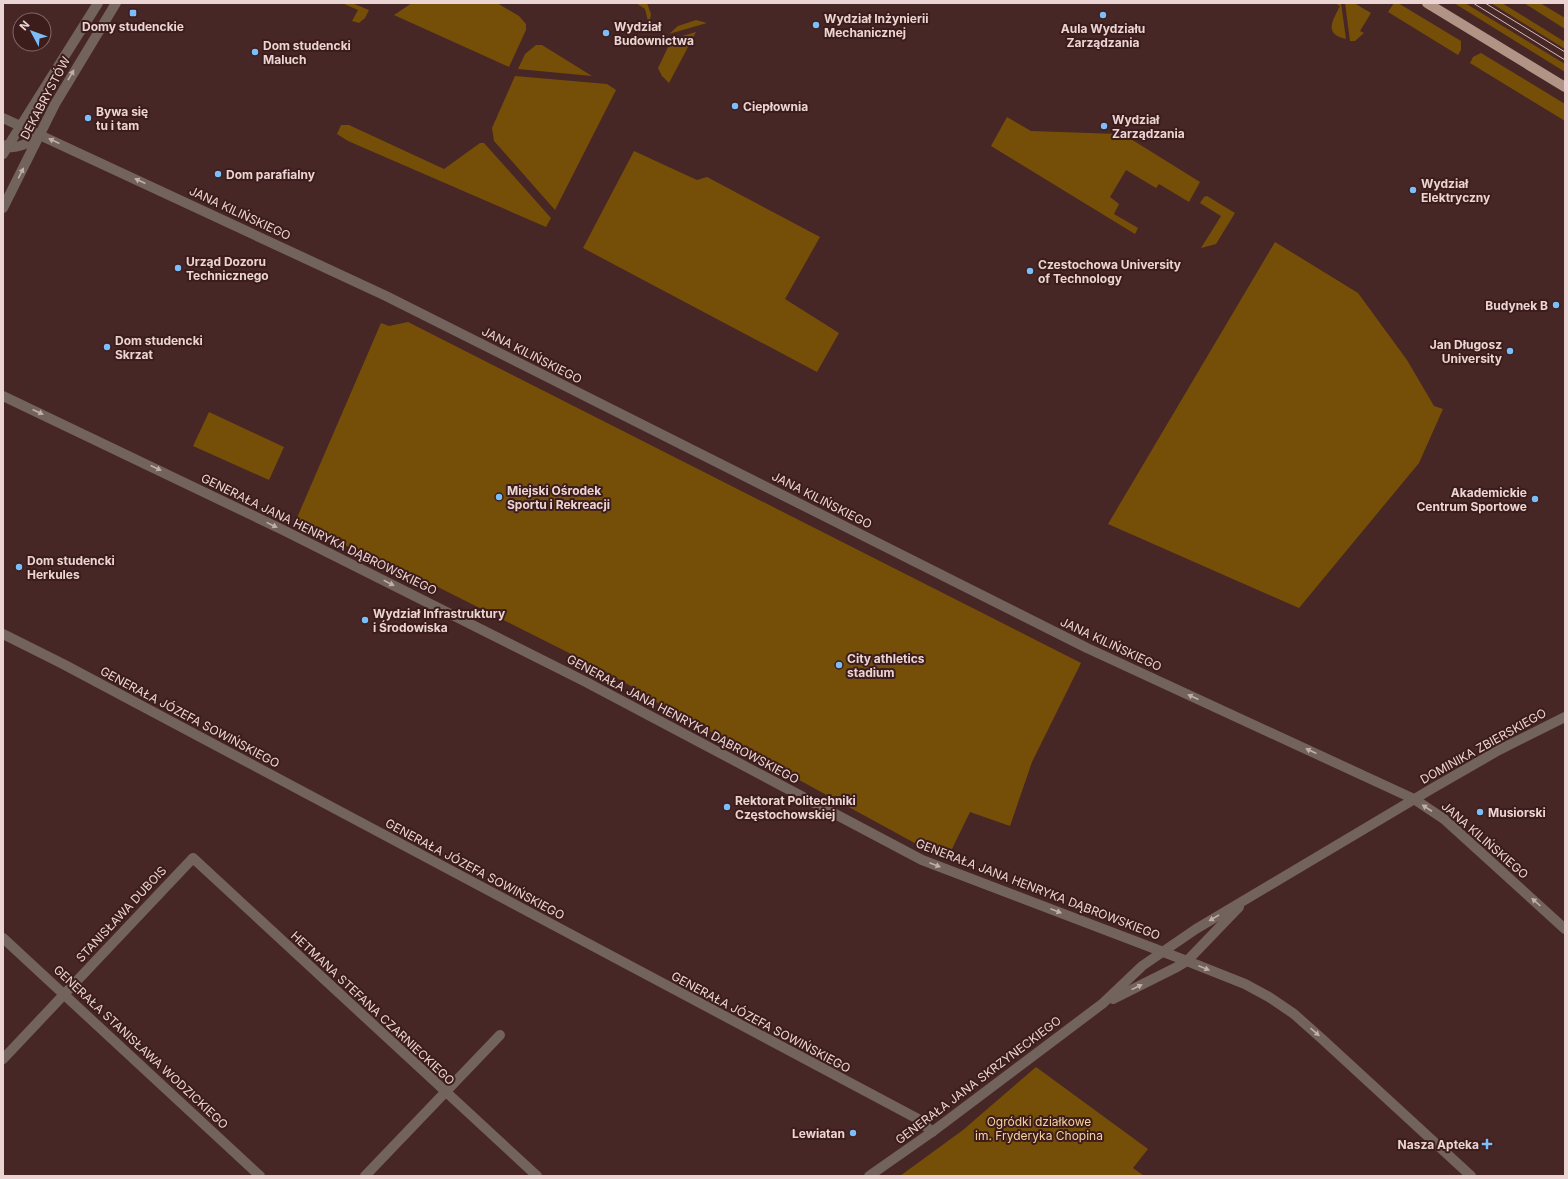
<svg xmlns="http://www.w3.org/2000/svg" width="1568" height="1179" font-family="Inter,sans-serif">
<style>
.green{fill:#754f08}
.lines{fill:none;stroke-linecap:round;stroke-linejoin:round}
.minor{stroke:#72635c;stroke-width:10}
.major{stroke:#b19485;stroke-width:10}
.tram{stroke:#d3bbba;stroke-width:1}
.oneway{fill:#c1adaa}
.poi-dot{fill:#7bbef9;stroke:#3c1d1c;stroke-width:1.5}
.labels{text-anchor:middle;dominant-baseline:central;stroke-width:4;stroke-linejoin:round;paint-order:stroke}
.poi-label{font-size:12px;font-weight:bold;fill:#ebd5d4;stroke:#3c1d1c;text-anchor:start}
.street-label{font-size:12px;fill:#ebd5d4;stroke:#3c1d1c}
.park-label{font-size:12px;fill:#f6d29f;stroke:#3c1d1c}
</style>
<rect width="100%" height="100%" fill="#472626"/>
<g class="green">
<polygon points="342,3 352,3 369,10 365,18 359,23 352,21 358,10"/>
<polygon points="412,3 497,3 519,16 526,24 526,30 509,67 394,15"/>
<polygon points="636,3 647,3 651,14 649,25 645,9"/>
<path d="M1335,3H1341L1346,39C1323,34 1333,20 1340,6Z"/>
<polygon points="1345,3 1354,3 1371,13 1360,31 1364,33 1355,41 1350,41"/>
<polygon points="1394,3 1398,3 1461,41 1461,50 1458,55 1388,12"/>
<polygon points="1454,3 1465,3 1565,64 1565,72"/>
<polygon points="1491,3 1502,3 1565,42 1565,49"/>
<polygon points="1524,3 1540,3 1565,18 1565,29"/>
<polygon points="696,20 707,23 669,34 678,26"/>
<polygon points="696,32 669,83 662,76 658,68 672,39"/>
<polygon points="536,45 542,45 592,76 518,69 525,54"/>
<polygon points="1481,53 1565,104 1565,121 1470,63 1473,57"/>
<polygon points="515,76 607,84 616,90 555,210 494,141 492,128"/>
<polygon points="1007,117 1031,131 1118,134 1126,136 1200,182 1189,202 1159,184 1156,188 1126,170 1110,197 1119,204 1114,214 1138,228 1135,234 991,146"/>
<polygon points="341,125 349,125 444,169 480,143 484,143 551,218 546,227 348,141 337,134"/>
<polygon points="634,151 697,180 707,177 820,237 785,299 839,333 817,372 583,248"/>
<polygon points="1207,196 1235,213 1216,244 1201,248 1221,216 1200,203 1204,197"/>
<polygon points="1275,242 1358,293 1407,360 1434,406 1443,409 1419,463 1299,608 1108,524"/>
<polygon points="408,322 1081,663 1032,762 1010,826 970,812 948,857 922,847 647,697 647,695 597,667 394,565 386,566 296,520 381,323 389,326"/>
<polygon points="209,412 284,447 269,480 193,446"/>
<polygon points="1036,1067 1148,1149 1133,1168 1144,1176 900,1176 963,1130"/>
</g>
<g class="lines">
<g class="minor">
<polyline points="3,118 386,296 1087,648 1414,799 1444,819 1565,929"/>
<path d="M3,145C14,151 30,143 38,136"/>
<polyline points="3,154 98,3"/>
<polyline points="3,208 55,104 116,3"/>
<polyline points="3,396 283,530 586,682 922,860 1187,961 1245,984 1269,997 1294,1014 1321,1038 1471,1176"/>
<polyline points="3,634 63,664 918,1119 932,1132"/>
<polyline points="3,938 260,1176"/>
<polyline points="1113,999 1177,967 1187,961 1239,907"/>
<polyline points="3,1059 193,858 537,1176"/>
<polyline points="365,1176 500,1035"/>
<polyline points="869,1176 932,1132 1102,1004 1142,966 1196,929 1433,788 1499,750 1565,717"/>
</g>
<polyline class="major" points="1427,3 1565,87"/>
<g class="tram">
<polyline points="1473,3 1565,60"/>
<polyline points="1485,3 1565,52"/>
</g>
</g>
<defs><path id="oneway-solid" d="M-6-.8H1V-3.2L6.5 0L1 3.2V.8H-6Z"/></defs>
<g class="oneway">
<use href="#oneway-solid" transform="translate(71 75) rotate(-60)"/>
<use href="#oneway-solid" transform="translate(54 141) rotate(-155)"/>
<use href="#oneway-solid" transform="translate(21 173) rotate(-63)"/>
<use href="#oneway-solid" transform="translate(140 181) rotate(-155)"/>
<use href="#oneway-solid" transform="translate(38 412) rotate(25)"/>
<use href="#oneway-solid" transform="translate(156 468) rotate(25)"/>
<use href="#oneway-solid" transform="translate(272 525) rotate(26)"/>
<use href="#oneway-solid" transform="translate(389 583) rotate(27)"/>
<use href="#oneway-solid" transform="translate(1193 697) rotate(-155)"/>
<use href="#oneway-solid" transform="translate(1311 751) rotate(-155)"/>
<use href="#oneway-solid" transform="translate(1427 808) rotate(-147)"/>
<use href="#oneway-solid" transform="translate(935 865) rotate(21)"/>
<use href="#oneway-solid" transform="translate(1536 902) rotate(-138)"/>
<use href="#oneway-solid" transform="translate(1056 911) rotate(21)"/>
<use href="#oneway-solid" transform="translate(1214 918) rotate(149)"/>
<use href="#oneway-solid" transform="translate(1204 968) rotate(22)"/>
<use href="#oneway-solid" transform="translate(1137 987) rotate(-26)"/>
<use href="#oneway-solid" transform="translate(1315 1032) rotate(41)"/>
</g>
<g class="poi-dot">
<rect x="129" y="9" width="8" height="8" rx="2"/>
<circle cx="1103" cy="15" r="4"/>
<circle cx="816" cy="25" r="4"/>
<circle cx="606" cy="33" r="4"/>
<circle cx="255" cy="52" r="4"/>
<circle cx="735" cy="106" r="4"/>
<circle cx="88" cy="118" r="4"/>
<circle cx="1104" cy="126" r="4"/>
<circle cx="218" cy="174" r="4"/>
<circle cx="1413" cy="190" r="4"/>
<circle cx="178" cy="268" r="4"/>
<circle cx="1030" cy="271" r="4"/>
<circle cx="1556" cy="305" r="4"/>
<circle cx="107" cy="347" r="4"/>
<circle cx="1510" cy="351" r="4"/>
<circle cx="499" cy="497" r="4"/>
<circle cx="1535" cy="499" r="4"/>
<circle cx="19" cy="567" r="4"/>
<circle cx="365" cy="620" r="4"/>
<circle cx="839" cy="665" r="4"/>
<circle cx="727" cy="807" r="4"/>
<circle cx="1480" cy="812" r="4"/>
<circle cx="853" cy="1133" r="4"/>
<path d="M1485 1138h4v4h4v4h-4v4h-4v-4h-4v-4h4z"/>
</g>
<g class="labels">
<g class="poi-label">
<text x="824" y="18">Wydział Inżynierii<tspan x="824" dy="14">Mechanicznej</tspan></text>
<text x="133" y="26" text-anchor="middle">Domy studenckie</text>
<text x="614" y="26">Wydział<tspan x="614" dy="14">Budownictwa</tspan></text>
<text x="1103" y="28" text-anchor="middle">Aula Wydziału<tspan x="1103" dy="14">Zarządzania</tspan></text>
<text x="263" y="45">Dom studencki<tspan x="263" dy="14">Maluch</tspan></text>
<text x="743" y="106">Ciepłownia</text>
<text x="96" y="111">Bywa się<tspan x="96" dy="14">tu i tam</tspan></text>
<text x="1112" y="119">Wydział<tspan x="1112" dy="14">Zarządzania</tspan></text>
<text x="226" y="174">Dom parafialny</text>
<text x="1421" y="183">Wydział<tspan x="1421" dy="14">Elektryczny</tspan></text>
<text x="186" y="261">Urząd Dozoru<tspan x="186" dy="14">Technicznego</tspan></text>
<text x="1038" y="264">Czestochowa University<tspan x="1038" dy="14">of Technology</tspan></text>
<text x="1548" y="305" text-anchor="end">Budynek B</text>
<text x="115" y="340">Dom studencki<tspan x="115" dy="14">Skrzat</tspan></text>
<text x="1502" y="344" text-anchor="end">Jan Długosz<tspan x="1502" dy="14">University</tspan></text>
<text x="507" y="490">Miejski Ośrodek<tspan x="507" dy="14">Sportu i Rekreacji</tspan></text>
<text x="1527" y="492" text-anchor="end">Akademickie<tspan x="1527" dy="14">Centrum Sportowe</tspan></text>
<text x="27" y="560">Dom studencki<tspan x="27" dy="14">Herkules</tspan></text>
<text x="373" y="613">Wydział Infrastruktury<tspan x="373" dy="14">i Środowiska</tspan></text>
<text x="847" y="658">City athletics<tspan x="847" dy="14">stadium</tspan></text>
<text x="735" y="800">Rektorat Politechniki<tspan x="735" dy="14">Częstochowskiej</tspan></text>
<text x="1488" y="812">Musiorski</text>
<text x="845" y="1133" text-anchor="end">Lewiatan</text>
<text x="1479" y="1144" text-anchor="end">Nasza Apteka</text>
</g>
<g class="street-label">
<text transform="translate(45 98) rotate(-62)">DEKABRYSTÓW</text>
<text transform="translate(240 213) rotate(25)">JANA KILIŃSKIEGO</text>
<text transform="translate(532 355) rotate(27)">JANA KILIŃSKIEGO</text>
<text transform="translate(822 500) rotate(27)">JANA KILIŃSKIEGO</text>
<text transform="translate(319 534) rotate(26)">GENERAŁA JANA HENRYKA DĄBROWSKIEGO</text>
<text transform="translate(1111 644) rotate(25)">JANA KILIŃSKIEGO</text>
<text transform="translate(190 717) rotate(28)">GENERAŁA JÓZEFA SOWIŃSKIEGO</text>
<text transform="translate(683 719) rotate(28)">GENERAŁA JANA HENRYKA DĄBROWSKIEGO</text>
<text transform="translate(1483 746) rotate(-29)">DOMINIKA ZBIERSKIEGO</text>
<text transform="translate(1485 840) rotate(41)">JANA KILIŃSKIEGO</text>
<text transform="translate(475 869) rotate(28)">GENERAŁA JÓZEFA SOWIŃSKIEGO</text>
<text transform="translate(1038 889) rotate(21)">GENERAŁA JANA HENRYKA DĄBROWSKIEGO</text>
<text transform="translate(121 914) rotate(-47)">STANISŁAWA DUBOIS</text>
<text transform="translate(373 1008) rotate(43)">HETMANA STEFANA CZARNIECKIEGO</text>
<text transform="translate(761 1022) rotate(28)">GENERAŁA JÓZEFA SOWIŃSKIEGO</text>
<text transform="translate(141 1047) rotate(43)">GENERAŁA STANISŁAWA WODZICKIEGO</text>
<text transform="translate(978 1080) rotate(-37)">GENERAŁA JANA SKRZYNECKIEGO</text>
</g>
<g class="park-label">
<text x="1039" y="1121">Ogródki działkowe<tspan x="1039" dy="14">im. Fryderyka Chopina</tspan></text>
</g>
</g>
<rect width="1568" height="1179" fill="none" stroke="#ebd5d4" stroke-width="8"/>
<g transform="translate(32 32) rotate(311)"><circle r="19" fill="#3c1d1c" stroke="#826766"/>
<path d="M0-3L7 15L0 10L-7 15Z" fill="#7bbef9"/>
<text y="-6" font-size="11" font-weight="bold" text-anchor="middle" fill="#ebd5d4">N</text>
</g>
</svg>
